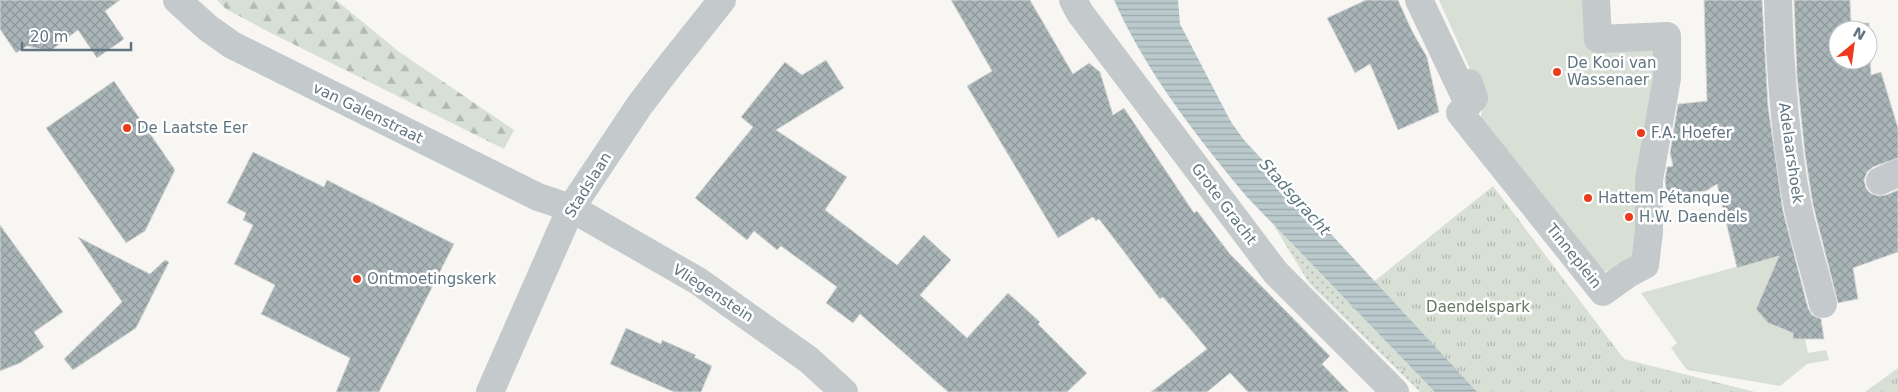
<svg xmlns="http://www.w3.org/2000/svg" width="1898" height="392" font-family="'DejaVu Sans',sans-serif">
<style>
.grass{fill:url(#grass-dots)}
.forest{fill:url(#forest-firs)}
.park{fill:url(#park-tufts)}
.pitch{fill:#d8dfd4}
.water{fill:url(#water-rules)}
.building{fill:url(#building-cross-hatch);stroke:#d8d8d6;fill-rule:evenodd}
.lines{fill:none;stroke-linecap:round;stroke-linejoin:round}
.pedestrian{stroke:#c4c9cb;stroke-width:28}
.minor{stroke:#c4c9cb;stroke-width:28}
.poi-dot{fill:#ed391c;stroke:#fff;stroke-width:2}
.labels{text-anchor:middle;dominant-baseline:central;stroke-width:5;stroke-linejoin:round;paint-order:stroke}
.poi-label{font-size:15px;fill:#607580;stroke:#fff;text-anchor:start}
.street-label{font-size:15px;fill:#607580;stroke:#fff}
.park-label{font-size:15px;fill:#66785f;stroke:#fff}
.water-label{font-size:16px;font-style:italic;fill:#5a767c;stroke:#fff}
</style>
<defs>
<pattern id="grass-dots" width="8" height="8" patternUnits="userSpaceOnUse" patternTransform="scale(1.25)"><rect width="8" height="8" fill="#d8dfd4"/><path d="M2 2h.1M6 6h.1" fill="none" stroke="#b3b9b1" stroke-width="1.8" stroke-linecap="round"/></pattern>
<pattern id="forest-firs" width="22" height="20" patternUnits="userSpaceOnUse" patternTransform="scale(1.25)"><rect width="22" height="20" fill="#d8dfd4"/><path d="M5 1l3.5 6h-7zM16 11l3.5 6h-7z" fill="#b3b9b1"/></pattern>
<pattern id="park-tufts" width="24" height="20" patternUnits="userSpaceOnUse" patternTransform="scale(1.25)"><rect width="24" height="20" fill="#d8dfd4"/><path d="M3 7l-1-3M5 7V3M7 7l1-3M15 17l-1-3M17 17v-4M19 17l1-3" fill="none" stroke="#b3b9b1"/></pattern>
<pattern id="water-rules" width="6" height="5" patternUnits="userSpaceOnUse" patternTransform="scale(1.25)"><rect width="6" height="5" fill="#bac9cc"/><path d="M0 2.5h6" fill="none" stroke="#9ba8ab"/></pattern>
<pattern id="building-cross-hatch" width="8" height="8" patternUnits="userSpaceOnUse" patternTransform="scale(1.25)"><rect width="8" height="8" fill="#aab5b8"/><path d="M0 0l8 8M0 8l8-8" fill="none" stroke="#8e989b"/></pattern>
</defs>
<rect width="100%" height="100%" fill="#f7f6f3"/>
<polygon class="grass" points="1273,224 1435,392 1420,392 1309,283"/>
<polygon class="forest" points="217,0 336,0 398,51 514,130 504,149 271,33 226,9"/>
<g class="park">
<polygon points="1493,186 1624,359 1755,392 1425,392 1341,308"/>
<polygon points="1898,368 1898,392 1865,392"/>
</g>
<g class="pitch">
<polygon points="1439,0 1589,0 1594,43 1659,41 1641,266 1594,273 1478,131 1484,100"/>
<polygon points="1787,253 1760,298 1766,321 1778,327 1793,326 1793,339 1805,339 1808,353 1826,350 1829,360 1807,364 1780,386 1687,370 1671,348 1677,343 1641,293"/>
</g>
<path class="water" d="M1114,0H1178L1180,24L1231,122L1244,140L1477,392H1435L1247,197C1197,137 1146,72 1114,0Z"/>
<g class="building">
<polygon points="0,0 120,0 105,11 124,39 97,58 78,30 50,51 27,46 16,53 0,29"/>
<polygon points="951,0 1030,0 1073,74 1089,63 1100,72 1113,115 1124,108 1194,213 1197,211 1230,254 1330,356 1322,364 1349,392 1248,392 1230,373 1207,392 1151,392 1207,349 1163,297 1160,299 1099,219 1096,221 1093,217 1058,238 967,86 992,71"/>
<polygon points="1366,0 1398,0 1412,31 1427,57 1439,112 1398,130 1370,64 1355,73 1327,18"/>
<polygon points="1704,0 1762,0 1768,106 1783,211 1808,308 1812,315 1821,319 1824,339 1793,339 1793,333 1768,323 1756,309 1779,256 1737,268 1717,184 1706,191 1667,195 1665,180 1667,167 1673,166 1670,153 1678,104 1707,101"/>
<path d="M1794,0H1850L1851,23H1869L1871,75L1881,72L1898,128V158L1873,167L1867,172L1864,180L1866,188L1870,193L1878,196L1886,195L1898,190V252L1853,268L1858,299L1838,303L1813,205L1805,154L1797,77ZM1838,30H1868V60H1838Z"/>
<polygon points="826,60 844,88 776,130 847,177 825,210 897,265 924,235 951,260 920,295 967,338 1008,293 1040,322 1038,324 1087,373 1067,392 948,392 860,314 853,323 826,303 837,287 781,246 777,250 754,231 747,240 695,198 753,127 741,117 785,62 802,75"/>
<polygon points="114,81 175,170 145,231 126,243 46,128"/>
<polygon points="253,152 324,187 327,180 454,244 379,392 336,392 350,358 261,314 275,285 234,264 253,225 243,220 246,213 227,203"/>
<polygon points="0,225 63,312 34,332 44,347 20,363 0,371"/>
<polygon points="78,237 150,274 165,260 169,262 136,328 73,370 64,359 122,302"/>
<polygon points="626,328 661,344 662,340 696,355 694,357 712,366 701,392 674,392 610,364"/>
</g>
<g class="lines">
<polyline class="pedestrian" points="1469,83 1474,98 1460,113 1603,292 1628,274 1645,265 1649,232 1649,180 1667,78 1667,36 1598,39 1596,0"/>
<g class="minor">
<polyline points="177,0 208,28 232,45 538,197 571,208 698,281 809,360 844,392"/>
<polyline points="1073,0 1080,13 1276,273 1395,392"/>
<polyline points="1419,0 1468,103"/>
<path d="M1778,0C1780,69 1785,140 1798,208C1805,240 1815,272 1823,304"/>
<polyline points="1880,181 1898,173"/>
<polyline points="490,392 571,208 639,106 664,73 722,0"/>
</g>
</g>
<g class="poi-dot">
<circle cx="1557" cy="72" r="5"/>
<circle cx="127" cy="128" r="5"/>
<circle cx="1641" cy="133" r="5"/>
<circle cx="1588" cy="198" r="5"/>
<circle cx="1629" cy="217" r="5"/>
<circle cx="357" cy="279" r="5"/>
</g>
<g class="labels">
<g class="poi-label">
<text x="1567" y="63">De Kooi van<tspan x="1567" dy="17">Wassenaer</tspan></text>
<text x="137" y="128">De Laatste Eer</text>
<text x="1651" y="133">F.A. Hoefer</text>
<text x="1598" y="198">Hattem Pétanque</text>
<text x="1639" y="217">H.W. Daendels</text>
<text x="367" y="279">Ontmoetingskerk</text>
</g>
<g class="street-label">
<text transform="translate(368 113) rotate(26)">van Galenstraat</text>
<text transform="translate(1791 153) rotate(82)">Adelaarshoek</text>
<text transform="translate(588 185) rotate(-58)">Stadslaan</text>
<text transform="translate(1224 204) rotate(53)">Grote Gracht</text>
<text transform="translate(1574 256) rotate(51)">Tinneplein</text>
<text transform="translate(713 293) rotate(33)">Vliegenstein</text>
</g>
<g class="park-label">
<text x="1478" y="307">Daendelspark</text>
</g>
<g class="water-label">
<text transform="translate(1295 197) rotate(48)">Stadsgracht</text>
</g>
</g>
<g transform="translate(1853 45) rotate(29)"><circle r="24" fill="#ffffff" stroke="#bfc8cc"/>
<path d="M0-4L9 19L0 12L-9 19Z" fill="#ed391c"/>
<text y="-8" font-size="14" font-weight="bold" text-anchor="middle" fill="#607580">N</text>
</g>
<path d="M22 42v8h109v-8" fill="none" stroke="#607580" stroke-width="2.5"/>
<text x="30" y="42" font-size="15" fill="#607580" stroke="#ffffff" stroke-width="4" paint-order="stroke">20 m</text>
</svg>
